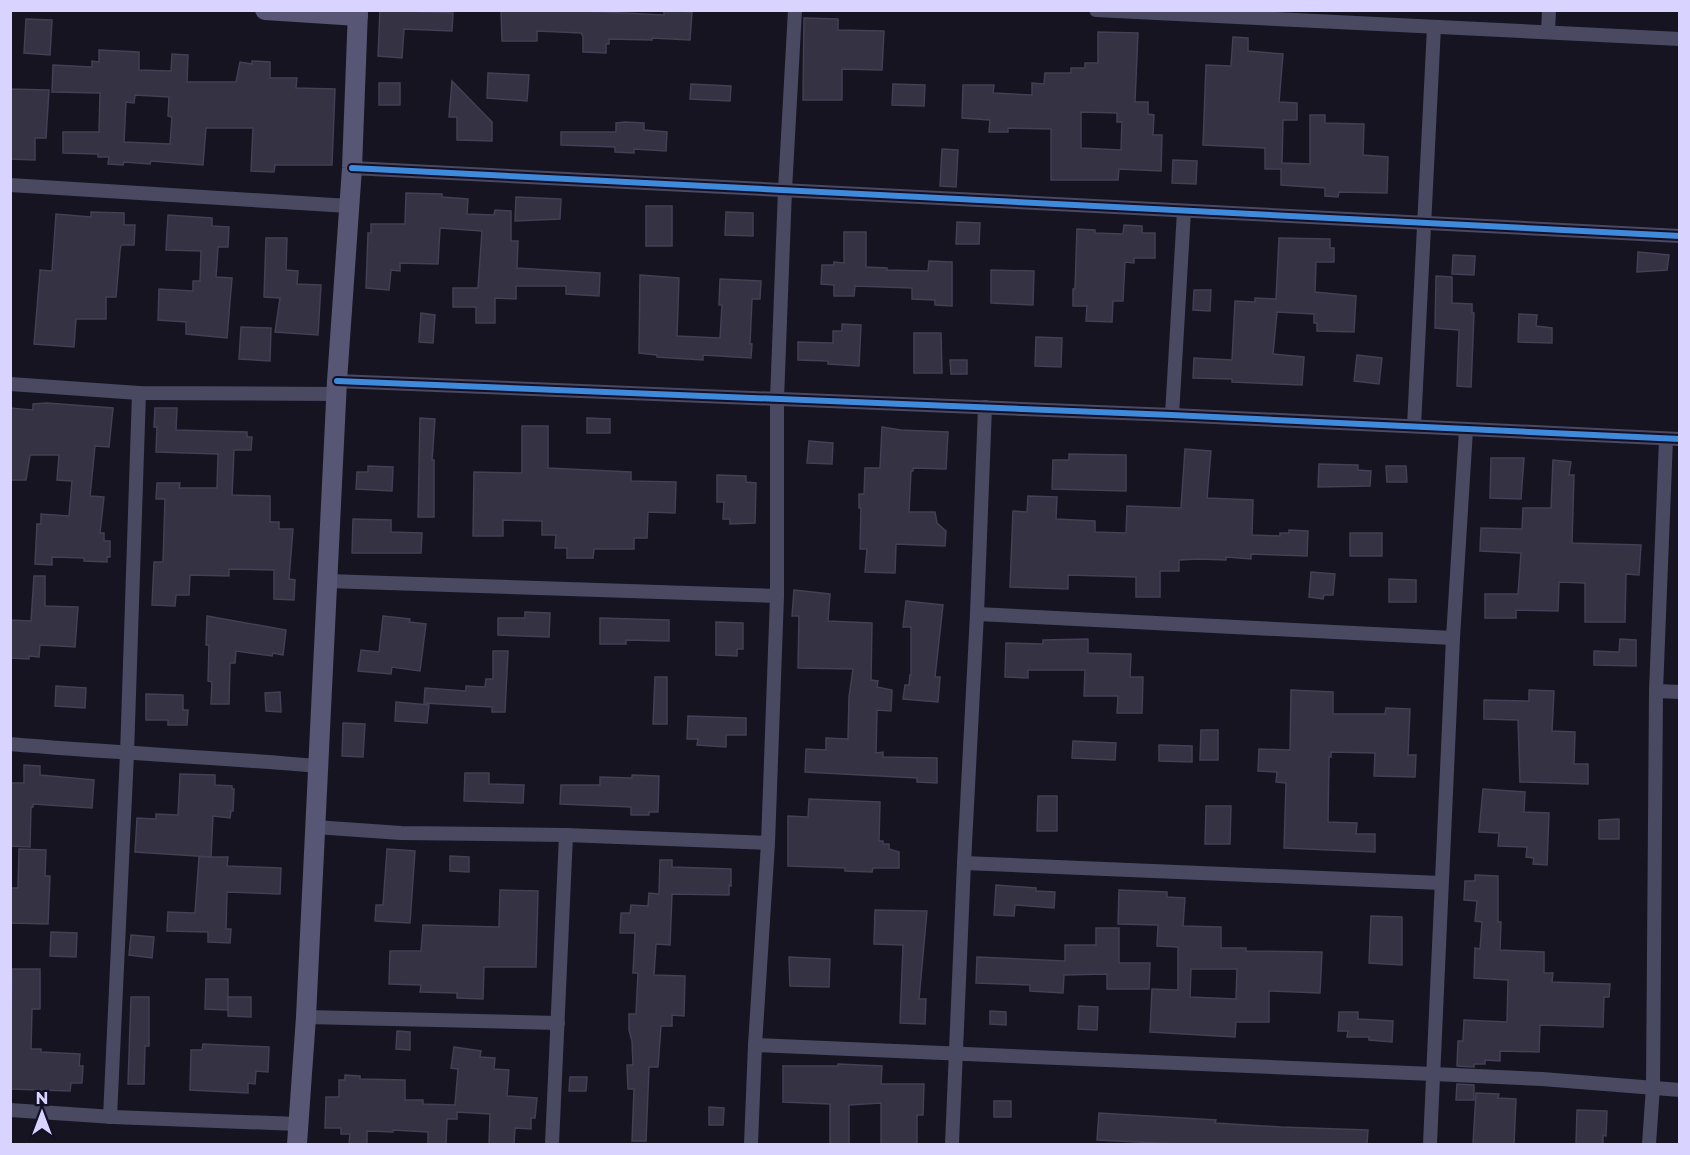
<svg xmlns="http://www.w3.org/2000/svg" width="1690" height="1155" font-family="Montserrat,sans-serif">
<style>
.building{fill:#343243;stroke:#433f54;stroke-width:1.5;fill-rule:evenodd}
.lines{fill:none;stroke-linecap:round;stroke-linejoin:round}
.street{stroke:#4a4962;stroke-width:14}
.secondary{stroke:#575674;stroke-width:20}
.cycleway-casing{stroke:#130f26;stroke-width:10}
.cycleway{stroke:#408adc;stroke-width:6}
</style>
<rect width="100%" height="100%" fill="#161421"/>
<g class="building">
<polygon points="380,10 453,13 452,31 404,29 402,58 378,56"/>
<polygon points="501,10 562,10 664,15 664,10 692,12 690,40 652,38 652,40 609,39 609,44 606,44 606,53 583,52 583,36 581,33 537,31 537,41 502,41"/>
<polygon points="804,18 838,19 838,30 884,31 882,70 842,69 842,100 803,100"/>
<polygon points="26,19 52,20 50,55 24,53"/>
<path d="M1098,32L1138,33L1135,102H1148V114L1154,115L1153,135H1162L1161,171L1119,169L1118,180H1051V129L1008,128V132H989L990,120L962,118L963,85H994L993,93L1032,95V83L1044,84L1045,73H1071V68H1085V63H1098ZM1081,112L1117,113V122H1122L1121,150L1081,148Z"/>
<polygon points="1233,37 1248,38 1248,51 1283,54 1279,102 1297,103 1297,120 1283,120 1282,163 1310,164 1310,115 1325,115 1325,123 1364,124 1363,155 1388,157 1387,193 1339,192 1338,197 1325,196 1325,188 1281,185 1281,169 1265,169 1265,148 1203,145 1206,65 1231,66"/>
<path d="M99,50L139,52V70L171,71L172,54L188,55L187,82H236L240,62L252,64V61L270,62V78H297L296,88L335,89L332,165H275L274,172L251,171L253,128H206L203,165L151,161L150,164L124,162L123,165L108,164L109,157H98V154L63,153V132H99L100,93L52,92L53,65L92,67V61L99,62ZM135,95L169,97L168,116L172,117L170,144L124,142L126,102L134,103Z"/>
<polygon points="488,73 529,75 527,101 487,98"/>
<polygon points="452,81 492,122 492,141 457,140 457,117 449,117"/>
<rect x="379" y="83" width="21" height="22"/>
<polygon points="691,84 731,86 730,101 690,99"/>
<polygon points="893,84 925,85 924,106 892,105"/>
<polygon points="10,89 49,90 46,138 35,138 35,160 10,159"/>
<polygon points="625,122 644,123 644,130 667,132 666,151 634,149 634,153 615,152 615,147 561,145 561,132 616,132 616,123"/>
<polygon points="942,149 958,150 956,187 940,186"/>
<polygon points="1173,160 1197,161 1196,184 1172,183"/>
<polygon points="406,193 442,194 442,197 468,199 467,214 494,215 495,210 511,211 511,241 518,241 517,268 600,273 599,296 566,294 566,286 516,286 516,299 495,298 495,323 476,323 476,307 453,307 453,288 478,288 482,231 440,228 438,264 400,263 400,271 391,270 389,290 366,288 368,233 371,233 371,224 405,224"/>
<polygon points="516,197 561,199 560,219 515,221"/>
<rect x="646" y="206" width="26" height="40"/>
<polygon points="91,212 124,213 124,225 135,225 134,245 121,245 120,251 116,297 106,297 106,319 76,319 74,347 34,344 40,272 40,270 52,271 56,214 91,217"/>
<polygon points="726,212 753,213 753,236 725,235"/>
<polygon points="168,215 212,218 212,226 229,227 228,247 218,247 216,277 232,278 227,338 186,334 186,322 158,320 159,289 193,291 193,281 200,281 201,251 166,250"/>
<polygon points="957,222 980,223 979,244 956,244"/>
<polygon points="1124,225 1142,226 1142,233 1155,233 1155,258 1134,258 1134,263 1125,262 1123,301 1113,301 1112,322 1086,321 1087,306 1073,306 1073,289 1075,289 1077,229 1095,230 1095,233 1123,234"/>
<polygon points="844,232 866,232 866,267 887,268 887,270 928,271 929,261 952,262 952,306 935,305 935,300 912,299 912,288 855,286 854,296 834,296 834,285 821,284 822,265 834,265 834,262 844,263"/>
<polygon points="266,238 287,238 286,270 298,271 297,284 321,285 318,335 275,332 280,298 264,297"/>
<polygon points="1279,238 1330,239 1330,248 1334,248 1334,262 1316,262 1315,292 1356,296 1354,332 1317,331 1317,323 1314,323 1314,314 1277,312 1273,354 1304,357 1302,385 1232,382 1232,379 1193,378 1194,358 1232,360 1235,301 1255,302 1255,298 1276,299"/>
<polygon points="1638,252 1669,255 1667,270 1637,272"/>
<polygon points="1453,255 1475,256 1474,275 1452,274"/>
<polygon points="991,270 1034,271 1033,305 991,303"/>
<polygon points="640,275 679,278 677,336 720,338 722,305 719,305 720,279 761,281 760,299 752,299 750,344 752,344 751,358 703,355 703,360 657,357 657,355 639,353"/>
<polygon points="1436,276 1452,277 1452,303 1472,304 1472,313 1474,313 1471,387 1457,386 1459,330 1435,328"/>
<polygon points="1194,290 1211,290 1210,311 1193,310"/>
<polygon points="421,313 435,315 433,343 419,342"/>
<polygon points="1519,314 1537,315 1536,326 1552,328 1552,343 1518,342"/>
<polygon points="842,324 861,325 859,366 828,364 828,361 798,360 798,342 833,343 833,331 842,331"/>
<polygon points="241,327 271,328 270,361 239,359"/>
<polygon points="914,333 941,333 942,373 914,373"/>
<polygon points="1036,337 1062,338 1061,367 1035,366"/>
<polygon points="1357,355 1382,358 1379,384 1354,381"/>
<polygon points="950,360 967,360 967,374 951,374"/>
<polygon points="47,403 113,408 109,447 95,446 90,496 104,497 100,533 104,533 104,541 110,541 110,557 107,557 107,562 84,561 84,558 52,557 52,565 35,564 37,524 41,524 41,514 69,516 72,481 57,480 59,455 30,455 26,480 10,480 10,408 33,410 33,404"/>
<polygon points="155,408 177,408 176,430 247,432 247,437 252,437 251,450 234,450 232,495 270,496 270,522 279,522 279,529 293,529 289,579 295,580 294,600 274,599 274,570 229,569 229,576 190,575 189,595 176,595 175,606 152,605 154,562 163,562 165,499 156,499 157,483 180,483 179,488 217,488 218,454 156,452 157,427 154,427"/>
<polygon points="420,418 435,419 432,460 434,460 434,517 418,517"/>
<polygon points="587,418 610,419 610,433 587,433"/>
<polygon points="522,426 548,426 548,468 631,472 631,481 676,482 675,513 648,512 647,538 634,538 634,549 594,549 593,558 567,558 567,548 555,548 556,535 542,535 542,521 503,520 503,536 473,536 474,472 522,473"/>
<polygon points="882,427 901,430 948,432 946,469 913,468 913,471 911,471 909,512 935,512 937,523 946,531 945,546 896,544 895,573 865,572 867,549 860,549 861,508 859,508 859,494 864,494 865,468 880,468"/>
<polygon points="809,441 833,443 832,464 807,463"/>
<polygon points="1185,449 1211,451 1207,498 1253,500 1252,535 1280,536 1280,533 1289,533 1289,530 1308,531 1307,556 1251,554 1251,559 1226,557 1226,560 1199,559 1179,560 1179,571 1160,571 1160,597 1136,597 1136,577 1068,575 1068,589 1010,587 1013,511 1027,512 1028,496 1057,497 1056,519 1095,521 1095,532 1126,533 1127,506 1181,508"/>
<polygon points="1069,454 1126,455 1126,491 1052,489 1053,460 1069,460"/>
<polygon points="1491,458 1524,458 1521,499 1490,498"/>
<polygon points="1553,460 1571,462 1569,475 1574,475 1572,543 1641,545 1639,575 1626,574 1625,622 1585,622 1585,583 1559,582 1558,611 1516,610 1516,618 1485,618 1485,594 1518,594 1521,553 1480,551 1481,528 1522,529 1523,508 1551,508"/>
<polygon points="1319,464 1358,465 1358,470 1371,471 1370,486 1318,487"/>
<polygon points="368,466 393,467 392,491 356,489 357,472 368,472"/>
<polygon points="1386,466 1406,466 1407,482 1387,482"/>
<polygon points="717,475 746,476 746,482 756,483 755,523 730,524 730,519 723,519 724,502 717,502"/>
<polygon points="353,519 391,520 391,532 422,533 421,553 352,553"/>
<rect x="1350" y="533" width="32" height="23"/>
<polygon points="1311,572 1335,574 1333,595 1324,595 1323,599 1309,597"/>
<polygon points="34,576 45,576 45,606 78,607 75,647 40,645 39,657 29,656 29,659 10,658 10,620 31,621"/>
<polygon points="1389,579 1416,580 1416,602 1389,602"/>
<polygon points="794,590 830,594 828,621 872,623 871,680 878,681 877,687 892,690 891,711 877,710 876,753 883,752 883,757 937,758 937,783 917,782 917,778 805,772 806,749 826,750 826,738 848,739 849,697 853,669 798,668 799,616 792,616"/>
<polygon points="906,601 943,605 935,677 940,677 938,702 903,699 905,685 909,685 910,675 911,675 911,627 903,627"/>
<polygon points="525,612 550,613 549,637 498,635 498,618 525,618"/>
<polygon points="207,616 286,630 283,655 273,653 272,656 236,651 235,663 230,663 229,704 211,704 212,682 208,681 209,645 206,645"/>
<polygon points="383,616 410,619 409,622 426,624 420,671 392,667 391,674 358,671 361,650 379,652"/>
<polygon points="600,618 669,620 669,641 626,640 626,644 600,644"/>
<polygon points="716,622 743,623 743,649 737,649 737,656 716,655"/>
<polygon points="1088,639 1088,653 1131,654 1130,677 1143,677 1142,713 1117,713 1118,696 1084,696 1085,670 1028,670 1028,678 1005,677 1006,643 1043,644 1043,640"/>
<polygon points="1620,639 1636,640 1636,666 1594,665 1594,651 1619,652"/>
<polygon points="493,651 508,651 505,712 492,712 492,707 424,703 425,688 466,691 466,686 485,687 486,679 493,679"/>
<polygon points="655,677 667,677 667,724 653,724"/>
<polygon points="56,686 86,688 85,708 55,706"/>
<polygon points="1291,690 1333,692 1333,714 1385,714 1386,708 1410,709 1408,755 1416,755 1415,777 1374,776 1375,753 1331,752 1331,757 1329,757 1328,822 1357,823 1356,834 1375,834 1375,852 1284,848 1286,783 1276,782 1277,772 1258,771 1259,749 1290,750"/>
<polygon points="1529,690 1554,691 1552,731 1575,732 1574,764 1588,764 1588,784 1520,782 1518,720 1484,719 1484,700 1529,701"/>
<polygon points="280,692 281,712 266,711 265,693"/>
<polygon points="146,694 183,695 183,710 188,710 187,725 168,725 168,720 146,720"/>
<polygon points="396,702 429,705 427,723 395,721"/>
<polygon points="688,716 746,718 746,735 726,735 726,747 697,745 698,739 687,739"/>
<polygon points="343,723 365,724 363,757 342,756"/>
<polygon points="1201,730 1218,730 1218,760 1200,760"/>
<polygon points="1073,741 1116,743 1115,760 1072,758"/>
<polygon points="1159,745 1192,746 1192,762 1159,761"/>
<polygon points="24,765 40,766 40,775 94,780 92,808 33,804 33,807 31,807 30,847 10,846 10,783 24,783"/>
<polygon points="465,773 489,773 489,784 524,785 523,803 464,801"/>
<polygon points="180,774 215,775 215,785 232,786 232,789 234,789 233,811 231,811 230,818 213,816 211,857 135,852 137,818 156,819 156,814 178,815"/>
<polygon points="632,775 659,776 658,812 649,812 649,815 631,815 631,807 560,804 561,785 600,785 600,777 632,778"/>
<polygon points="1483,789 1525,792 1524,812 1549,813 1547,865 1533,864 1534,858 1526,857 1527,847 1498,846 1499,833 1479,832"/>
<polygon points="1038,796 1057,796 1057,831 1037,831"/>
<polygon points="809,799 880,802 879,841 883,841 883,844 889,844 889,849 899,852 899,868 873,868 872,872 845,871 845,868 788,866 788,816 808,817"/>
<polygon points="1206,806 1231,806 1230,844 1205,844"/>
<polygon points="1619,819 1619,839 1599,839 1599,820"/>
<polygon points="19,849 46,850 45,876 50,876 48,924 10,923 10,888 18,888"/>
<polygon points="387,849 415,851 410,923 375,921 376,905 383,905"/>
<polygon points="450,856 469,857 469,872 450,871"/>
<polygon points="199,857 228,857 227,866 281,868 280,894 227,892 226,929 231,929 230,943 208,942 208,932 167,931 168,912 195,913"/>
<polygon points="660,860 672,860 672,867 731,869 731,886 729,885 729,895 672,894 670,945 656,944 654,975 685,976 684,1016 672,1015 672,1026 661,1026 658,1067 649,1067 646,1141 632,1141 634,1089 628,1089 627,1065 633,1065 632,1041 629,1030 629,1014 636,1014 638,973 633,973 635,933 620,933 621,913 630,913 631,905 648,906 649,893 659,894"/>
<polygon points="1475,875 1498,876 1498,922 1501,922 1500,950 1544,952 1544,973 1553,973 1552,982 1610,984 1609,997 1604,997 1603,1027 1540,1025 1539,1052 1500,1051 1500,1061 1485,1060 1485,1064 1474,1064 1474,1067 1457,1066 1458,1041 1463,1041 1464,1020 1507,1022 1508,980 1474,978 1475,948 1480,949 1482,922 1475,921 1477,901 1464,900 1465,881 1475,881"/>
<polygon points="996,885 1036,888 1036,891 1055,892 1054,908 1015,905 1014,916 994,915"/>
<polygon points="500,890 538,891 536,967 484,967 483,999 457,998 457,993 420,992 421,985 389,984 390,951 421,951 423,925 499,927"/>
<path d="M1119,890L1167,892V897L1185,898L1183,926L1221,927V948H1246V951L1322,952L1320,993L1269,991V1022H1236L1235,1037L1150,1032L1152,989L1178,990V947L1157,946L1158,925L1118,924ZM1191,969H1237L1236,999L1190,997Z"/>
<polygon points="875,910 927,911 919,999 926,999 925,1024 900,1023 903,945 874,944"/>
<polygon points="1371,916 1402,917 1402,965 1369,963"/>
<polygon points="1096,928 1119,928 1119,963 1150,963 1149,989 1107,989 1107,974 1064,975 1063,993 1030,991 1030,985 976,983 977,957 1065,961 1065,945 1096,945"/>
<polygon points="51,932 77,933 76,957 50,956"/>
<polygon points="131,935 154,937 152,958 129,955"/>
<polygon points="789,957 830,959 829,987 790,986"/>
<polygon points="12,969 40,969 40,1009 32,1009 31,1049 41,1049 41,1052 80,1054 79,1066 83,1066 82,1083 71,1083 70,1091 10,1089"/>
<polygon points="206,979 228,979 228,1010 205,1009"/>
<polygon points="131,997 149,997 149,1046 145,1046 144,1084 128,1084"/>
<polygon points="228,997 251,997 251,1017 228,1016"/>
<polygon points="1079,1006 1098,1007 1097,1030 1078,1029"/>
<polygon points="990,1011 1006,1012 1006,1025 990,1024"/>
<polygon points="1339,1012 1358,1012 1358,1019 1393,1021 1392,1042 1369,1040 1369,1037 1347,1037 1348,1031 1338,1031"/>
<polygon points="397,1031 410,1032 410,1050 396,1049"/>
<polygon points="203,1044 269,1047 268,1072 256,1071 255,1084 248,1083 248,1093 190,1090 191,1050 202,1050"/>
<polygon points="454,1047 481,1051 480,1057 495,1058 494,1069 509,1070 507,1096 537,1098 535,1118 531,1118 531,1129 515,1128 514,1144 489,1144 490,1114 457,1112 457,1119 447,1119 446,1144 428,1144 428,1132 393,1130 393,1132 367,1131 367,1144 349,1144 350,1134 341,1134 341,1128 325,1128 326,1097 339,1097 339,1080 345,1080 345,1075 360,1076 360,1079 405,1080 405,1100 423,1100 423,1104 455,1105 458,1069 451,1068"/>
<polygon points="838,1064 882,1066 881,1084 924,1084 923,1115 917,1115 917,1144 881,1144 881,1103 849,1105 849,1144 830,1144 830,1104 783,1102 783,1066 838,1066"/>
<polygon points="570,1077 587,1077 586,1091 569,1091"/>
<polygon points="1457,1084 1474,1085 1474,1100 1456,1100"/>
<polygon points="1476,1093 1499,1094 1498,1098 1516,1099 1514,1144 1473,1144"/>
<rect x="994" y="1101" width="17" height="16"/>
<polygon points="709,1107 724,1108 723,1125 709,1125"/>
<polygon points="1577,1110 1607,1111 1606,1136 1603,1135 1603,1144 1576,1144"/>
<polygon points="1099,1113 1216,1120 1215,1123 1281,1127 1368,1130 1367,1144 1178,1144 1097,1140"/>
</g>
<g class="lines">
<g class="street">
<polyline points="1096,10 1680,39"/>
<polyline points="1548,32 1549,10"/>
<polyline points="352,168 1680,236"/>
<polyline points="10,185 349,206"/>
<polyline points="337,381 1172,415 1680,439"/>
<polyline points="10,384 139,393 337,394"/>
<polyline points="1172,415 1184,211"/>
<polyline points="1414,426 1434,27"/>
<polyline points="327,581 777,596"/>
<polyline points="977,614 1453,638"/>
<polyline points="1656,691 1680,692"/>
<path d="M10,744C113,753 216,757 318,766"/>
<polyline points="315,827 401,833 566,835 768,843"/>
<polyline points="964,863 1441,883"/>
<polyline points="306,1017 558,1023"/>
<polyline points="755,1045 1433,1074 1542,1079 1680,1090"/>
<polyline points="10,1110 113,1117 298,1124"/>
<polyline points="110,1117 127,754 139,393"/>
<polyline points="552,1144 566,835"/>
<polyline points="751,1144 755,1045 768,843 777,596 777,399 785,190 795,10"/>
<polyline points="952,1144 964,863 977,614 985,407"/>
<polyline points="1430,1144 1453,638 1466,430"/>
<polyline points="1649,1144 1653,1087 1656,691 1666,439"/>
</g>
<g class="secondary">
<polyline points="265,10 358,16"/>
<polyline points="297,1144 306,1017 337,381 352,168 358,10"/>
</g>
<g class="cycleway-casing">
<g id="cycleway">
<polyline points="352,168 1680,236"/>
<polyline points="337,381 1172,415 1680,439"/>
</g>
</g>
<use href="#cycleway" class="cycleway"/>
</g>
<rect width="1690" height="1155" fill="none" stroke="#d9d4ff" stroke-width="24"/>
<g transform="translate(42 1113)" stroke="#130f26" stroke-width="4.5" paint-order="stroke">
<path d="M0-4.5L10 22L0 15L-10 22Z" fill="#d9d4ff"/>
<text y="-9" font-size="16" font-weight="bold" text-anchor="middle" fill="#d9d4ff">N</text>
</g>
</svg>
